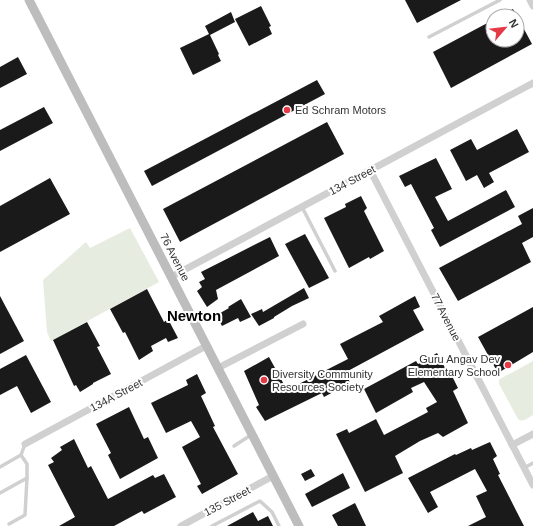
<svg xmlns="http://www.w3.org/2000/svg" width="533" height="526" font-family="Helvetica,sans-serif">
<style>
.green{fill:#e6ecdf}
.building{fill:#1a1a1a}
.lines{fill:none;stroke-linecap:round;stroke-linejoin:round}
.service{stroke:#d0d0d0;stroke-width:3.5}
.minor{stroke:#d0d0d0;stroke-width:7}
.secondary{stroke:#bdbdbd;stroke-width:9}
.poi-dot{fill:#e63946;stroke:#fff;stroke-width:1.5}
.labels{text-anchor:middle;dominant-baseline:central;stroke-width:4;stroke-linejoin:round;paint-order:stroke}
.poi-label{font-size:11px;fill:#333;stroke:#fff;text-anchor:start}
.street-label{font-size:11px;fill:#333;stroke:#fff}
.district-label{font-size:15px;font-weight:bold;fill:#000;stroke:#fff}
</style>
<rect width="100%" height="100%" fill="#fff"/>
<g class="green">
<polygon points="130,228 159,282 51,341 47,332 43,280 86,242 90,248"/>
<path d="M533,361V415C528,418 523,423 518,419L499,384V380L500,379Z"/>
</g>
<g class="building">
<polygon points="405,0 461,0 417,23"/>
<polygon points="261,6 271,26 269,27 272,34 249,46 235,19"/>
<polygon points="513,9 517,16 500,16"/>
<polygon points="231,12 235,22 210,35 219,54 218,55 221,61 193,75 180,48 209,34 205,26"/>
<polygon points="517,16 532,44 451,88 433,52 493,20 493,40 517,40"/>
<polygon points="18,57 27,74 0,88 0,67"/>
<polygon points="317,80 325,94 152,186 144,171"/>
<polygon points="44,107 53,123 0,151 0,130"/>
<polygon points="327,122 344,154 180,242 163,209"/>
<polygon points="517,129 529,152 489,173 494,182 484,188 477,175 466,181 450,150 471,139 477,150"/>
<polygon points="436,158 452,189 435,197 448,221 506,190 515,207 440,247 431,230 434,228 411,184 405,187 399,176"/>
<polygon points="50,178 70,214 0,252 0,206"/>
<polygon points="361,196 367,208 364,211 384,251 370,259 369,257 349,268 324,218 346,207 345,204"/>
<polygon points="533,208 533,237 522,243 531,262 458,301 439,268 522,224 518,216"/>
<polygon points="305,234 329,278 309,288 285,244"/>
<polygon points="270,237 279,256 216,290 218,299 207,307 197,291 202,287 199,282 205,279 201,272"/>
<polygon points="304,288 309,298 292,306 274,317 274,318 259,326 251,314 262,309 263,312"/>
<polygon points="147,289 164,322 168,319 178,338 168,342 166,338 151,346 153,351 139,360 125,332 123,333 110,309"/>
<polygon points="0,296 24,341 0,354"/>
<polygon points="415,296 420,307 413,310 424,330 346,372 350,383 324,397 322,393 265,421 256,407 259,405 244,371 269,357 287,390 348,359 340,344 383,322 379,316"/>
<polygon points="241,299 251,317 240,322 238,318 222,326 220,322 218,323 215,316 229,308 228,307"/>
<polygon points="533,307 533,352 498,373 478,337"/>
<polygon points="87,322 100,346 97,347 111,374 93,383 93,384 80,392 76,385 74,386 53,340"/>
<polygon points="437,353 450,377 452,376 458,388 453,391 468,423 443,437 438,433 420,441 395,456 403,473 365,492 336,434 347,429 349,433 376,419 384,435 428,412 426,408 437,402 424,382 411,388 413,392 376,413 364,389 416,361 418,364"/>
<polygon points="26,355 51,402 31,413 17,386 0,395 0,369"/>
<polygon points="197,374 206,393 201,396 215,426 213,427 238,474 202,494 197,486 201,484 182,447 200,437 191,421 166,433 151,403 188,385 186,380"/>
<polygon points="129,407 144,439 148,437 158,458 120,479 108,455 111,453 96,424"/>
<polygon points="74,439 88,468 91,466 108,499 153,475 155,478 164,474 176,497 144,514 142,511 114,526 59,526 75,517 48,465 54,462 51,458 62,450 60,447"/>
<polygon points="490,442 497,456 493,459 500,474 498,475 524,526 468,526 486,517 476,496 487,491 475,469 430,492 438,507 428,513 408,478 455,454 456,455 471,448 472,450"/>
<polygon points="311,469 315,476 305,481 301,474"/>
<polygon points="343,473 350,488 312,507 305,494"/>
<polygon points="355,503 366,526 338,526 332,515"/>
<polygon points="253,512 258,521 268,516 273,526 227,526"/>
</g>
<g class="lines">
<g class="service">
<polyline points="429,37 500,0"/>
<polyline points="302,207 335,271"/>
<polyline points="234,446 251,435"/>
<polyline points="0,467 21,455 25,444"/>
<polyline points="524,468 533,463"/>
<polyline points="0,493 27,478 27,464 21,455"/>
<polyline points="9,524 25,515 27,478"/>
<polyline points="212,526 260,501 272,512 279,526"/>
</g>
<g class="minor">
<polyline points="530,0 533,6"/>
<polyline points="370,170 533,485"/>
<polyline points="171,277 533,83"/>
<polyline points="218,368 303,324"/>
<polyline points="25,444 206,346"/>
<polyline points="512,445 533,434"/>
<polyline points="181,526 273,476"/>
</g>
<polyline class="secondary" points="29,0 299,526"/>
</g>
<g class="poi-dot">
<circle cx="287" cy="110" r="4"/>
<circle cx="508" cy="365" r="4"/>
<circle cx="264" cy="380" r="4"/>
</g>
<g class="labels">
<g class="poi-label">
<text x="295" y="110">Ed Schram Motors</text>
<text x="500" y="359" text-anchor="end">Guru Angav Dev<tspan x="500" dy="13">Elementary School</tspan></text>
<text x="272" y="374">Diversity Community<tspan x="272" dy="13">Resources Society</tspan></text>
</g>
<g class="street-label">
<text transform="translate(352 180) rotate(-28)">134 Street</text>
<text transform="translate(175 257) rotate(63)">76 Avenue</text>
<text transform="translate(446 317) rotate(63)">77 Avenue</text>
<text transform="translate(116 395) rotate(-28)">134A Street</text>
<text transform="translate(227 501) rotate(-28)">135 Street</text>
</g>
<g class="district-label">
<text x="194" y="315">Newton</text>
</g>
</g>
<g transform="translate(505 28) rotate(62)"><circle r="19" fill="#ffffff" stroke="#adadad"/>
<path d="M0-3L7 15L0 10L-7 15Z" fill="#e63946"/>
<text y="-6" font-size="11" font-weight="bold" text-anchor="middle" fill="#333333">N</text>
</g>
</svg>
